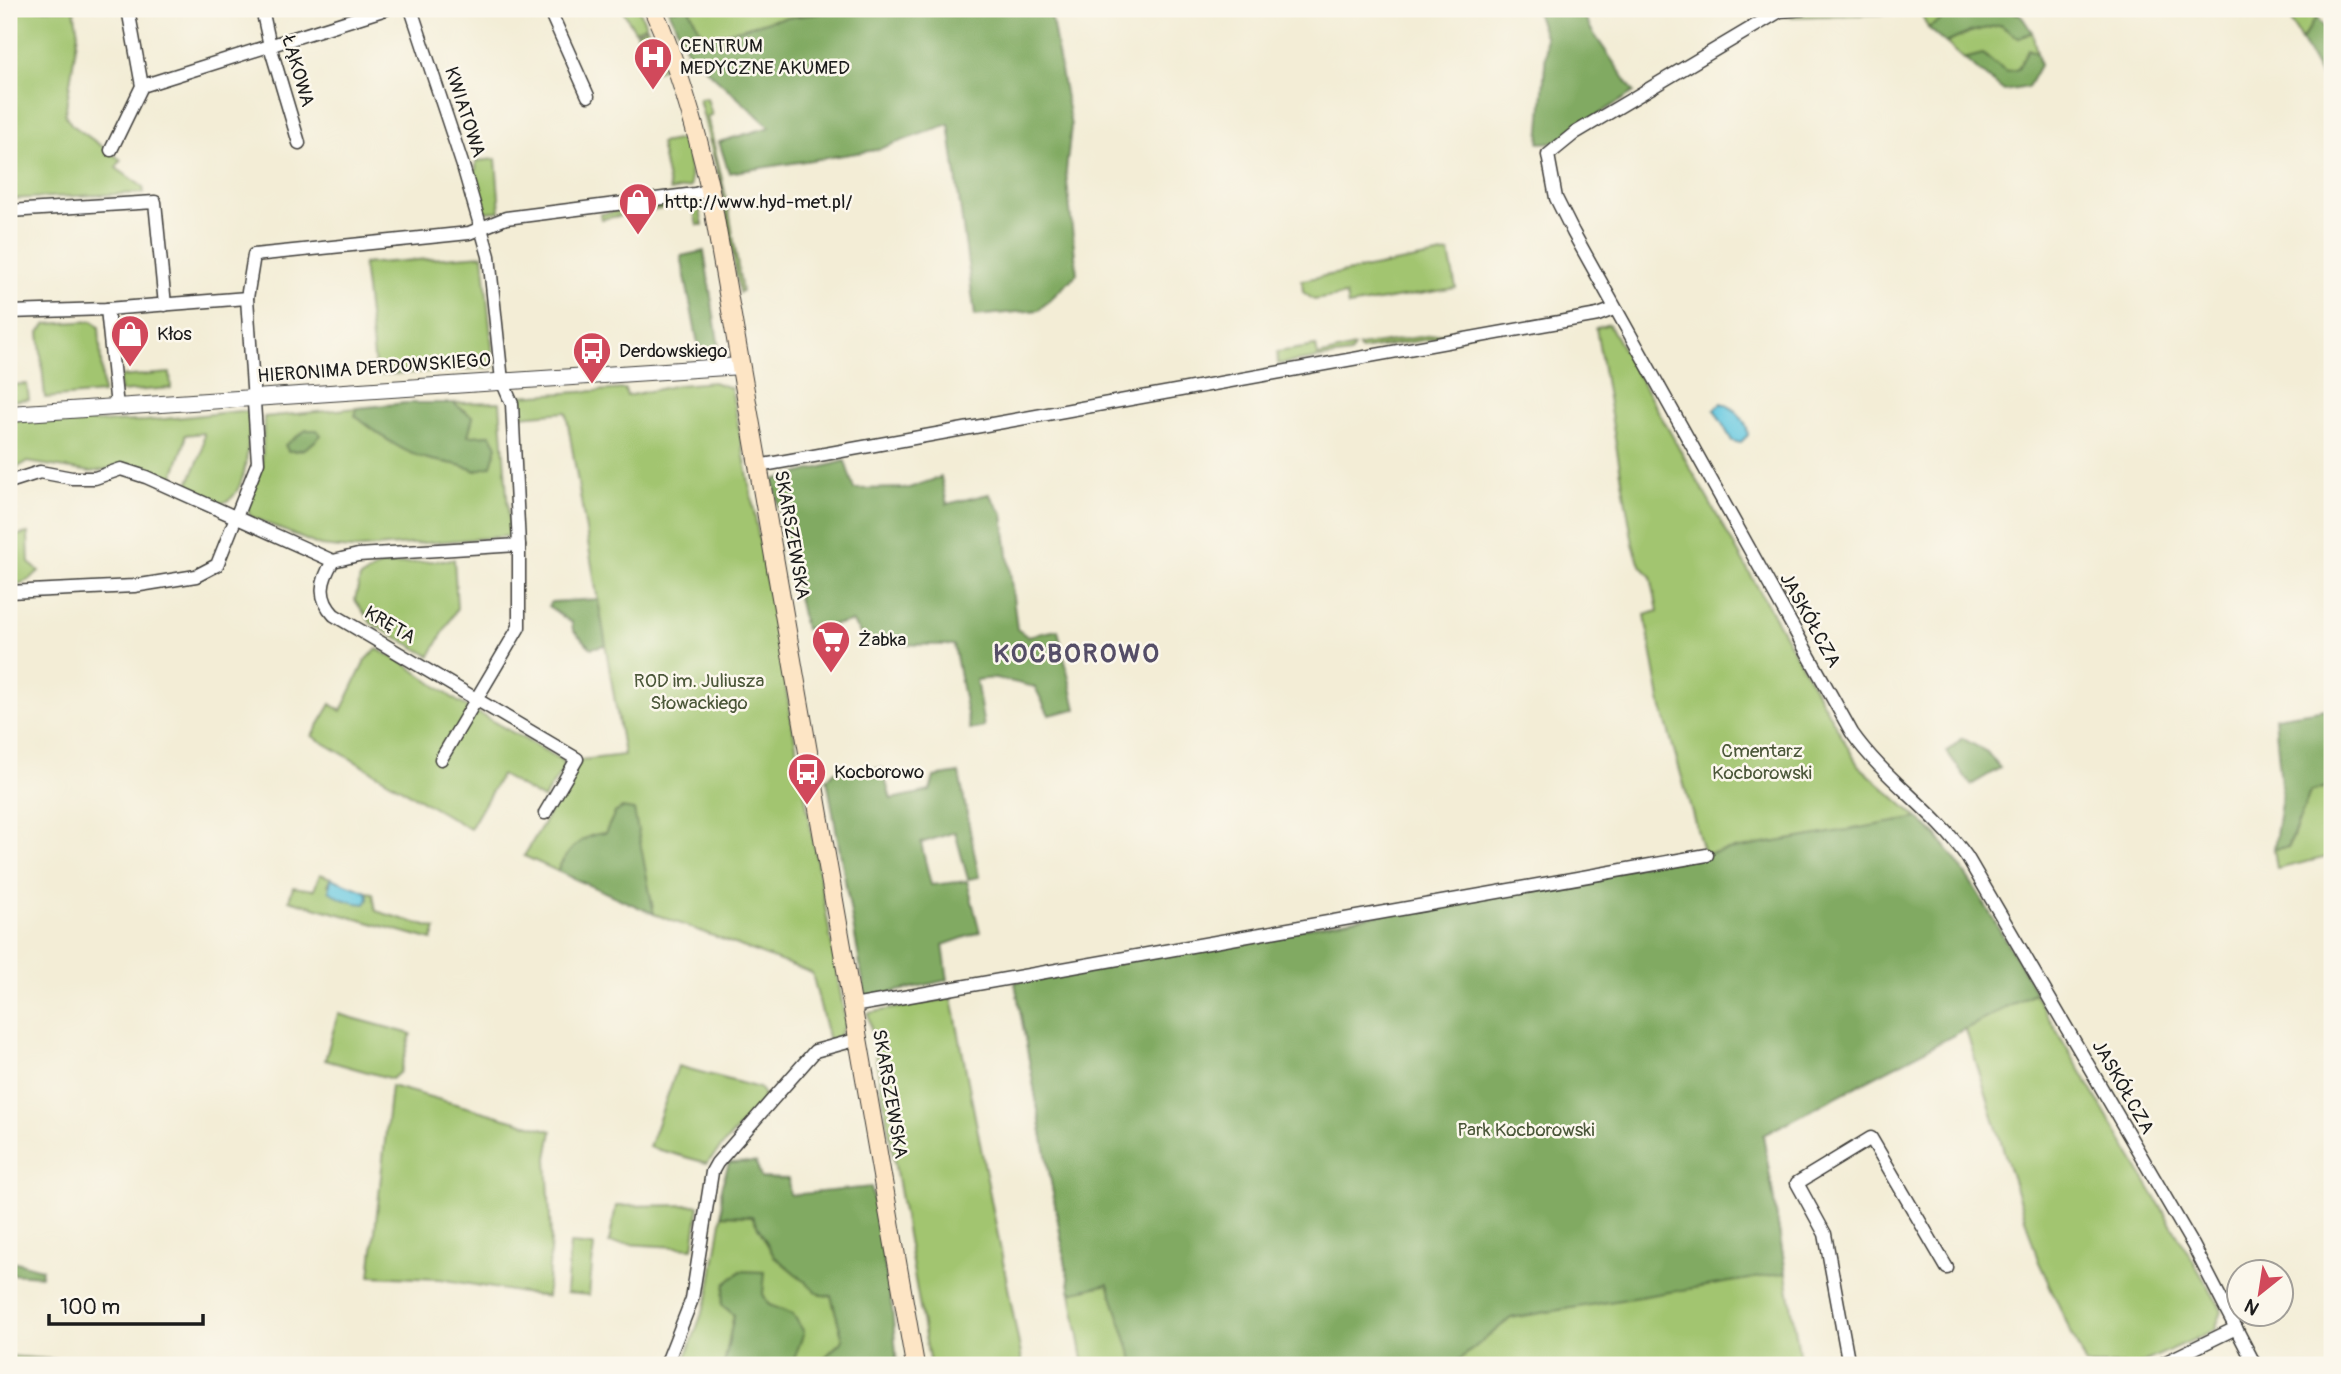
<svg xmlns="http://www.w3.org/2000/svg" width="2341" height="1374" font-family="Pangolin,sans-serif">
<style>
.green{fill:#a2c56f;stroke:#5f7046;stroke-width:2}
.forest{fill:#81aa62;stroke:#4e633f;stroke-width:2}
.water{fill:#62c7e0;stroke:#3f727e;stroke-width:2}
.lines{fill:none;stroke-linecap:round;stroke-linejoin:round}
.minor-casing{stroke:#3c3b38;stroke-width:15}
.tertiary-casing{stroke:#3c3b38;stroke-width:18}
.secondary-casing{stroke:#3c3b38;stroke-width:20}
.minor{stroke:#fff;stroke-width:12}
.tertiary{stroke:#fff;stroke-width:16}
.secondary{stroke:#fde5c5;stroke-width:18}
.labels{text-anchor:middle;dominant-baseline:central;stroke-width:5;stroke-linejoin:round;paint-order:stroke}
.poi-label{font-size:19px;fill:#1c1c1c;stroke:#fbf7ec;text-anchor:start}
.street-label{font-size:19px;fill:#1c1c1c;stroke:#fbf7ec}
.park-label{font-size:19px;fill:#4b5739;stroke:#fbf7ec}
.district-label{font-size:26px;font-weight:bold;letter-spacing:2px;fill:#554e67;stroke:#fbf7ec}
</style>
<rect width="100%" height="100%" fill="#fbf7ec"/>
<filter id="ink" filterUnits="userSpaceOnUse"><feTurbulence type="fractalNoise" baseFrequency=".0143" numOctaves="2"/><feDisplacementMap in="SourceGraphic" scale="14" xChannelSelector="R" yChannelSelector="G"/><feConvolveMatrix kernelMatrix="1 2 1 2 8 2 1 2 1" color-interpolation-filters="sRGB"/></filter>
<filter id="wash" filterUnits="userSpaceOnUse"><feTurbulence type="fractalNoise" baseFrequency=".00686" numOctaves="4" result="noise"/><feDisplacementMap in="SourceGraphic" scale="28" xChannelSelector="R" yChannelSelector="G"/><feGaussianBlur stdDeviation="1.57" result="paint"/><feColorMatrix in="noise" values="0 0 0 0 0 0 0 0 0 0 0 0 0 0 0 0 0 1.4 0 .05"/><feComposite in="paint" operator="in"/></filter>
<g filter="url(#wash)">
<rect width="100%" height="100%" fill="#f3edd6"/>
<g class="green">
<polygon points="9,9 74,9 78,33 65,114 71,124 121,160 116,168 143,187 144,193 9,199"/>
<polygon points="622,9 639,9 646,25 635,31"/>
<polygon points="689,9 850,9 773,20 704,39"/>
<path d="M1857,9H2016L2020,14C1983,6 1961,8 1928,28L1921,13L1784,17L1804,11Z"/>
<polygon points="2285,9 2311,9 2317,17 2301,40"/>
<polygon points="2000,25 2019,38 2032,32 2037,53 2028,50 2018,70 2006,72 1983,54 1964,59 1946,43 1970,32"/>
<polygon points="647,27 663,69 652,72 636,33"/>
<polygon points="707,98 712,115 707,116 728,205 742,291 739,293 722,189 699,99"/>
<polygon points="677,119 689,154 691,187 670,191 660,143 683,139"/>
<polygon points="496,159 500,211 486,212 476,199 470,171 476,170 476,161"/>
<polygon points="691,200 698,203 703,225 697,225 693,207 673,207 601,219 600,214"/>
<polygon points="1449,253 1456,288 1348,306 1346,295 1314,300 1303,292 1302,280"/>
<polygon points="483,255 494,367 376,375 363,264"/>
<polygon points="93,321 99,327 103,393 45,398 39,332 46,324"/>
<polygon points="1609,324 1858,765 1937,835 1958,864 2222,1310 2215,1330 2137,1365 2086,1365 2038,1260 1965,1027 1763,1135 1801,1365 1084,1365 1015,982 1704,854 1661,705 1645,615 1658,611 1651,577 1639,563 1633,544 1596,328"/>
<polygon points="1478,328 1475,332 1360,350 1359,346"/>
<polygon points="1316,346 1318,356 1354,347 1350,354 1278,364 1277,352"/>
<polygon points="170,373 171,388 120,392 119,377"/>
<path d="M713,382L731,388L742,444L846,1024L836,1040L829,1041L812,973L654,914L615,813L605,834C583,833 566,853 557,871L524,856L581,760L624,755L566,412L520,416L519,396L625,389L627,396L678,385Z"/>
<polygon points="27,384 29,399 9,401 9,385"/>
<path d="M500,402L510,536L351,549L320,546L250,516L247,507L262,463L264,417L357,408L356,416C378,433 400,452 428,459C445,463 460,463 476,471L490,435L467,437L473,417L453,403Z"/>
<path d="M240,411L250,412C249,434 249,506 217,503C207,501 195,493 186,489L202,452L204,433L185,435V442L171,482L126,466L91,472L27,462L9,472V421L77,416L97,422L146,421Z"/>
<polygon points="28,533 29,563 39,571 29,580 9,588 9,537"/>
<polygon points="454,559 457,608 430,656 371,623 355,600 360,578 379,566"/>
<polygon points="377,649 404,663 457,701 563,761 564,768 543,799 501,775 470,829 312,736 331,704 341,711 365,661"/>
<polygon points="2332,785 2332,856 2277,869 2274,849 2289,847 2310,792"/>
<polygon points="320,874 331,878 328,885 368,899 367,892 373,893 376,911 436,929 432,940 289,900 293,887 314,890"/>
<polygon points="952,998 1023,1365 930,1365 868,1013"/>
<polygon points="338,1014 411,1034 400,1072 392,1079 325,1060"/>
<polygon points="678,1066 759,1088 766,1097 707,1163 649,1147"/>
<polygon points="391,1086 552,1131 547,1158 551,1237 547,1297 440,1279 370,1276"/>
<polygon points="699,1205 693,1248 609,1243 616,1206"/>
<polygon points="722,1215 752,1216 774,1256 831,1295 843,1340 817,1365 792,1365 793,1314 769,1305 763,1294 741,1271 725,1285 722,1305 734,1314 724,1365 683,1365 709,1294"/>
<polygon points="570,1244 594,1246 589,1295 566,1293"/>
<polygon points="9,1356 106,1364 106,1365 9,1365"/>
</g>
<g class="forest">
<polygon points="668,9 689,9 704,39 773,20 850,9 1050,9 1071,126 1066,172 1077,274 1039,310 975,316 949,124 876,150 729,173 719,142 770,127 689,54"/>
<polygon points="1535,9 1581,9 1592,31 1634,92 1555,142 1539,143 1546,51 1545,36"/>
<polygon points="1998,9 2020,14 2032,32 2019,38 2000,25 1970,32 1946,43 1928,28 1956,11"/>
<polygon points="2317,17 2332,41 2332,96 2301,40"/>
<polygon points="2028,49 2037,53 2040,65 2028,87 2004,91 1964,59 1983,54 2006,72 2018,69"/>
<polygon points="704,251 719,348 713,356 698,344 681,256"/>
<path d="M406,403H453L473,417L468,436L491,435L497,446L491,466L476,471C460,463 445,463 428,459C400,452 378,433 355,416L357,408Z"/>
<path d="M306,430H317L321,435C311,446 303,452 288,451L285,445Z"/>
<polygon points="845,461 854,489 909,488 941,477 947,504 989,494 1003,514 1017,629 1027,636 1058,630 1076,709 1049,715 1035,687 996,678 976,680 984,727 970,730 954,645 868,644 852,622 805,629 773,480"/>
<polygon points="598,599 606,645 591,648 573,630 572,623 548,606 551,602"/>
<polygon points="2326,709 2332,785 2310,792 2288,847 2274,849 2282,796 2275,717"/>
<polygon points="1962,738 1987,752 2000,768 1971,785 1947,752"/>
<polygon points="882,768 891,799 930,791 934,777 959,773 979,877 968,879 955,832 921,843 931,885 967,881 980,932 943,945 948,980 866,998 827,779 835,771"/>
<path d="M622,808L634,810L654,914L557,871C567,851 581,834 605,833L615,813Z"/>
<path d="M1918,818C1967,861 2001,936 2036,992L1763,1135L1786,1273L1511,1318L1453,1365H1135L1108,1284L1071,1293L1015,982L1704,854Z"/>
<polygon points="756,1162 761,1178 788,1179 790,1195 871,1187 892,1308 897,1365 817,1365 843,1340 831,1296 821,1295 774,1256 752,1216 722,1215 721,1188 729,1163"/>
<polygon points="9,1260 42,1269 41,1276 9,1274"/>
<polygon points="741,1271 765,1272 763,1294 769,1305 793,1314 804,1332 792,1365 724,1365 734,1315 722,1305 725,1284"/>
</g>
<g class="water">
<path d="M1721,403C1735,407 1747,421 1748,435L1740,443L1732,441L1714,409Z"/>
<path d="M331,878L367,892L368,899L365,904C352,903 339,899 329,891Z"/>
</g>
</g>
<g filter="url(#ink)">
<g class="lines">
<g class="minor-casing">
<g id="minor">
<polyline points="262,9 270,46 299,143"/>
<polyline points="411,9 463,166 489,256 502,381 512,404 519,545 519,627 441,759"/>
<polyline points="549,9 588,96"/>
<path d="M1803,9L1780,11L1575,133L1548,155L1556,198L1573,232L1852,733C1885,780 1934,810 1967,857L2193,1245L2255,1365"/>
<polyline points="142,86 386,9"/>
<polyline points="111,150 142,86 128,9"/>
<polyline points="9,211 155,202 165,305"/>
<polyline points="107,309 117,407"/>
<polyline points="9,312 107,309 247,298"/>
<polyline points="758,466 1598,315 1614,309"/>
<polyline points="9,482 40,472 72,478 95,478 121,469 146,477 333,561"/>
<path d="M519,545L358,555L333,561C321,581 317,597 334,615L577,759L545,813"/>
<polyline points="9,592 134,586 196,576 217,565 258,462 247,298 254,255 469,233 506,218 695,194 710,190"/>
<polyline points="853,1006 1707,855"/>
<polyline points="666,1365 692,1299 712,1172 717,1163 815,1051 859,1039"/>
<polyline points="1849,1365 1825,1234 1797,1183 1871,1138 1947,1268"/>
<polyline points="2160,1365 2236,1328"/>
</g>
</g>
<g class="tertiary-casing">
<polyline id="tertiary" points="9,414 741,366"/>
</g>
<g class="secondary-casing">
<path id="secondary" d="M653,9C679,67 696,127 710,190L915,1365"/>
</g>
<use href="#minor" class="minor"/>
<use href="#tertiary" class="tertiary"/>
<use href="#secondary" class="secondary"/>
</g>
</g>
<defs>
<g id="hospital-pin" transform="scale(2.0125)"><path d="M0 17L-7.5 6A9.5 9.5 0 1 1 7.5 6Z" fill="#d1495b" stroke="#fbf7ec"/><path d="M-5-5h3v3.5h4V-5h3V5h-3V1.5h-4V5h-3Z" fill="#fff"/></g>
<g id="shop-pin" transform="scale(2.0125)"><path d="M0 17L-7.5 6A9.5 9.5 0 1 1 7.5 6Z" fill="#d1495b" stroke="#fbf7ec"/><path d="M-5-2.5h2.3a2.7 3.5 0 0 1 5.4 0H5L5.5 6h-11ZM-1.5-2.5h3a1.5 2.3 0 0 0-3 0Z" fill="#fff"/></g>
<g id="bus-pin" transform="scale(2.0125)"><path d="M0 17L-7.5 6A9.5 9.5 0 1 1 7.5 6Z" fill="#d1495b" stroke="#fbf7ec"/><path d="M-5-6H5V4H4V6H2V4H-2V6H-4V4H-5ZM-3.5-4V0h7V-4ZM-3.5 1.2v1.5H-2V1.2ZM2 1.2v1.5H3.5V1.2Z" fill="#fff"/></g>
<g id="supermarket-pin" transform="scale(2.0125)"><path d="M0 17L-7.5 6A9.5 9.5 0 1 1 7.5 6Z" fill="#d1495b" stroke="#fbf7ec"/><path d="M-6-5.5h2.5l.6 2H6L4.5 2H-2.5L-4.4-4H-6ZM-1.5 3.2a1.3 1.3 0 1 0 .1 0ZM3 3.2a1.3 1.3 0 1 0 .1 0Z" fill="#fff"/></g>
</defs>
<g fill-rule="evenodd">
<use href="#hospital-pin" x="653" y="57"/>
<use href="#shop-pin" x="638" y="202"/>
<use href="#shop-pin" x="130" y="334"/>
<use href="#bus-pin" x="592" y="351"/>
<use href="#supermarket-pin" x="831" y="640"/>
<use href="#bus-pin" x="807" y="772"/>
</g>
<g class="labels">
<g class="poi-label">
<text x="680" y="46">CENTRUM<tspan x="680" dy="22">MEDYCZNE AKUMED</tspan></text>
<text x="665" y="202">http://www.hyd-met.pl/</text>
<text x="157" y="334">Kłos</text>
<text x="619" y="351">Derdowskiego</text>
<text x="858" y="640">Żabka</text>
<text x="834" y="772">Kocborowo</text>
</g>
<g class="street-label">
<text transform="translate(298 71) rotate(74)">ŁĄKOWA</text>
<text transform="translate(465 112) rotate(72)">KWIATOWA</text>
<text transform="translate(374 368) rotate(-4)">HIERONIMA DERDOWSKIEGO</text>
<text transform="translate(792 535) rotate(80)">SKARSZEWSKA</text>
<text transform="translate(1810 620) rotate(61)">JASKÓŁCZA</text>
<text transform="translate(390 625) rotate(30)">KRĘTA</text>
<text transform="translate(2123 1087) rotate(60)">JASKÓŁCZA</text>
<text transform="translate(890 1094) rotate(80)">SKARSZEWSKA</text>
</g>
<g class="park-label">
<text x="699" y="681">ROD im. Juliusza<tspan x="699" dy="22">Słowackiego</tspan></text>
<text x="1762" y="751">Cmentarz<tspan x="1762" dy="22">Kocborowski</tspan></text>
<text x="1526" y="1130">Park Kocborowski</text>
</g>
<g class="district-label">
<text x="1077" y="654">KOCBOROWO</text>
</g>
</g>
<rect width="2341" height="1374" fill="none" stroke="#fbf7ec" stroke-width="35"/>
<g transform="translate(2260 1293) rotate(210)"><circle r="33" fill="#fbf7ec" stroke="#a29f99" stroke-width="2"/>
<path d="M0-5L12 26L0 18L-12 26Z" fill="#d1495b"/>
<text y="-10" font-size="19" font-weight="bold" text-anchor="middle" fill="#1c1c1c">N</text>
</g>
<path d="M49 1314v10h154v-10" fill="none" stroke="#1c1c1c" stroke-width="3.5"/>
<text x="60" y="1314" font-size="21" fill="#1c1c1c" stroke="#fbf7ec" stroke-width="5" paint-order="stroke">100 m</text>
</svg>
